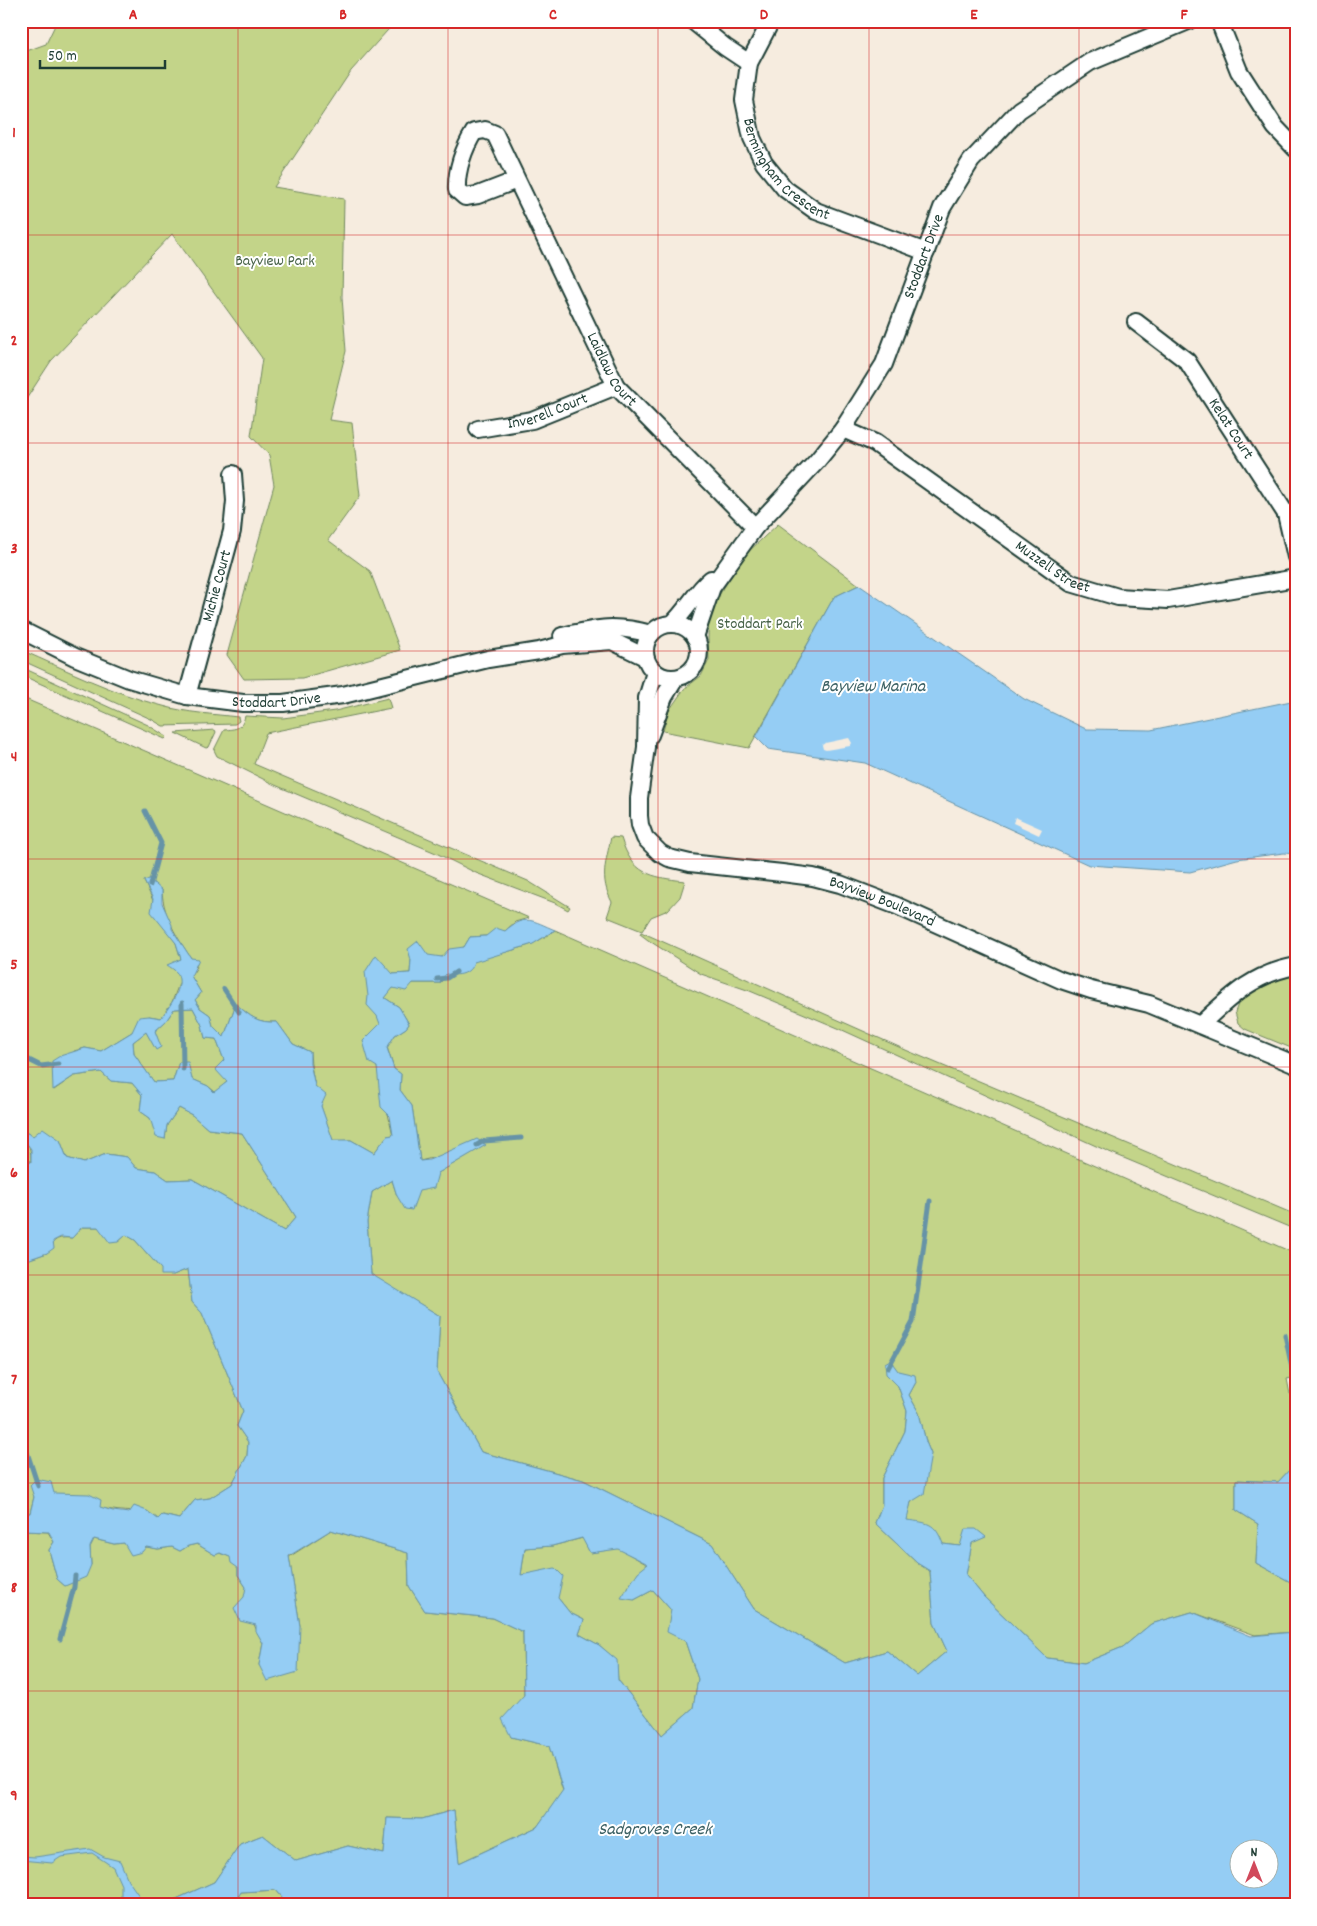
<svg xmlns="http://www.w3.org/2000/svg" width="1317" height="1926" font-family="Dekko,sans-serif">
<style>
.green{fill:#c3d489;stroke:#71885e}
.water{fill:#95cdf4;stroke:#6693a7;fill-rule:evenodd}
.pier{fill:#f6ecdf}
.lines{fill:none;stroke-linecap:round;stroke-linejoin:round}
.stream{stroke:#6693a7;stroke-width:5}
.street-casing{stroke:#1f3d34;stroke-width:20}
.street{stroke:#fff;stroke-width:16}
.grid{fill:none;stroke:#d62828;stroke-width:1;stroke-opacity:0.55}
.labels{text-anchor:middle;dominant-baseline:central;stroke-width:4;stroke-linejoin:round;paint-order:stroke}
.street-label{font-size:16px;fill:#1f3d34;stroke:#fff}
.park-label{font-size:16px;fill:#486349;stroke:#fff}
.water-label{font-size:18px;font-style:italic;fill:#3c6164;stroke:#fff}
.neatline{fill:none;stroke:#d62828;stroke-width:2}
.grid-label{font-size:16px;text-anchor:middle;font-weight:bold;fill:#d62828}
</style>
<rect width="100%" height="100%" fill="#f6ecdf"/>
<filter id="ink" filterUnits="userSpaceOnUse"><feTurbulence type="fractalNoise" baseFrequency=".02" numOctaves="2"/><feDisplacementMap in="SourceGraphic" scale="10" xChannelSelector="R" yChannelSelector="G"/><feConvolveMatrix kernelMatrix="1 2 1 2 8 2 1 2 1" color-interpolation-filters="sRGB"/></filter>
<g filter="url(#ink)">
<g class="green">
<polygon points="57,21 396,21 351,71 274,187 344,199 342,297 346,351 329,420 352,423 360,496 328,540 370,571 400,650 302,678 244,679 227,655 274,485 269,455 251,436 262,358 172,234 51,361 21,407 21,53 46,44"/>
<polygon points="778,524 859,585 834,597 749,748 663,731 668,712 684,689 701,676 709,660 708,638 709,610 747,553"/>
<path d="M21,650C67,670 114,694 163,706C187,713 213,714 238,717L239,721L235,724L163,726L151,719L21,660Z"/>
<polygon points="21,667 148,725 167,737 165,739 21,675"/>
<path d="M21,697L529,918L515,922L505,931L486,936L470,937L464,947L442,957L411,960L410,973L393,974L378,1016L381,1025L377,1067L393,1135L387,1136L374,1153L351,1140L333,1141C323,1112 311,1083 310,1052L293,1044L277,1022C257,1023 251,1017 236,1004L224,1037L213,1026L210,1015L200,1008L195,1000L201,993L191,976L197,967C181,943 163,919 162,890L144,881L166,929L176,943L181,959L175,962L180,981L172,1002L161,1018L149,1016L132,1032L101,1051L85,1048L74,1051L54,1090L74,1076L101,1072L111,1081L132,1083L142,1095L140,1111L150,1118L165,1138L167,1125L179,1108L192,1115L208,1129L242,1133L296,1217L284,1231L192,1179L168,1180L155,1171L136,1168L127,1157L106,1154L84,1163L67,1158L60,1140L33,1136L21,1130Z"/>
<path d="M388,698L391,708L266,733L254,764L528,881L570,907L568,910L555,903L476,873L436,853L275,785L217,756L214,750L224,730C236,729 242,729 245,716L283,718L335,711Z"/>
<polygon points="215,730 216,732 209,747 206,748 175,733"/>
<path d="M611,837L621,838C632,874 650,877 685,881L680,897L668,910L651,917L642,931L607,917L612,902C599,878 606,863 611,837Z"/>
<path d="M555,930L1296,1254V1377L1287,1379L1290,1394H1296V1463L1278,1482L1236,1480V1510L1258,1524L1256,1563L1296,1585L1294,1632L1255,1635L1192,1612L1151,1624L1123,1647L1084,1663L1047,1658L984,1597L966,1575L972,1542L985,1537L960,1546L942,1544L906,1520L911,1502L931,1454L926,1442L919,1413L909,1395L916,1382C906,1372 899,1370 886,1374L898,1386L907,1411L905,1431L882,1478V1505L875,1523L917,1563L930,1571L934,1623L947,1651L917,1676L887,1651L845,1663L754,1609L712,1544L583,1480L481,1452L437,1372L440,1316L371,1275L367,1222L372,1192L392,1180L397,1196L419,1191L438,1173L485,1145L420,1161L412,1106L400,1090L401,1074L394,1069L387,1047L395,1035L406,1028L409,1024L399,1007L385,998L392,988L413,983H440C458,959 504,955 532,944C540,940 548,935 555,930Z"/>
<polygon points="641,932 908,1051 1296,1215 1296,1230 1107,1151 838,1028 750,991 701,974 648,940 640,934"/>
<polygon points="1296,974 1296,1050 1245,1029 1238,1023 1235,1012 1240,999 1250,990 1281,977"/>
<polygon points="193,1008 202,1025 205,1038 216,1039 224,1060 227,1082 215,1092 208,1086 192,1079 179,1062 173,1081 154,1082 134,1054 133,1042 146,1032 156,1049 160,1047 155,1031 166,1021 174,1009"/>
<path d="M21,1135C30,1143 31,1151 31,1162L21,1166Z"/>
<path d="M82,1227H98L118,1242L126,1235L135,1240L161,1269L173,1275L188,1269L192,1302L202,1313L243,1411L237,1426L248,1442L247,1456L232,1484L210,1498L195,1500L179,1519L163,1515L158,1519L147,1511C107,1515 67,1499 31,1485L34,1497L30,1513L21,1515V1262L47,1253C54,1239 56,1237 72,1238Z"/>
<path d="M21,1524L23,1531L48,1532L54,1542L49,1550L57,1579L65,1586L91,1565L90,1547L94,1539L114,1544L124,1543L158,1549L172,1547L180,1551L188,1546L197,1544L215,1555L219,1553L231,1557L238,1568V1575L246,1587C244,1602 255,1629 263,1643L259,1665L263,1670L300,1626L289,1557L331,1530L408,1553L409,1586L425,1611L493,1618L523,1632L524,1695L511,1737L549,1746L563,1791L537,1827L459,1863L454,1810L422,1819L387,1818L384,1854L348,1846L296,1861L263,1835L240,1844L214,1882L163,1905H142L143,1903L121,1899L114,1905H21Z"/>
<polygon points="583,1538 590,1553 618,1548 648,1565 634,1600 653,1590 671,1610 685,1641 698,1679 693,1708 662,1735 618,1680 616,1660 599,1645 579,1634 584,1620 570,1613 558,1598 521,1575 525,1548 552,1546"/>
<polygon points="276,1890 289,1905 233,1905 241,1892"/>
</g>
<g class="water">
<polygon points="859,585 1024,699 1086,729 1151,730 1296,700 1296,854 1284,853 1237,859 1190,872 1089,865 865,763 768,749 756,737 834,597"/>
<path d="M149,879L162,890V903L172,925V929L191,958L199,959L191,976L201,993L195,1000L200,1008L210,1015L213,1026L224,1037L236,1004C251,1017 257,1023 277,1022L293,1044L310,1052V1063L315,1086L326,1095L321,1106L333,1140H351L374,1153L387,1136L393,1135L390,1116L381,1107L377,1067L369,1062L363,1041L380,1024L377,1016L367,1005L368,996L365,972L376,955L393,974L410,973L411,960L408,949L418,941L428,955L442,957L449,949L464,947L470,937L486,936L496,928L505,931C525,913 533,921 555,930L533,944L474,962C469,975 459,976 446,974L440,983H413L406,991L393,988L385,998L399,1007L409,1024L406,1028L395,1035L387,1048L394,1069L401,1074L400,1090L412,1106L420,1161L429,1160L477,1139L486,1145L438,1173L434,1188L419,1191L412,1210L405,1209L397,1196L392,1180L372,1192L367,1222L371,1274L440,1316L437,1372L481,1452L583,1480L712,1544L754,1609L845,1663L887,1651L917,1676L947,1651L934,1623L930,1571L917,1563L875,1523L882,1505V1478L905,1431L907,1411L898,1386L886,1374L885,1363L890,1360L898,1371L915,1375L916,1382L909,1395L919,1413L926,1442L931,1454L924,1494L911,1502L907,1520C928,1523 935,1522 943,1544L960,1546L965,1529H976L986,1537L972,1543L966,1575L984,1597L1047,1658L1084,1663L1123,1647L1151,1624L1192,1612L1251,1636L1294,1632L1296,1623V1905H289L276,1890L241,1892L233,1905H163L214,1882L240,1844L263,1835L296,1861L348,1846L384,1854L387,1818L422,1819L454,1810L459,1863L537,1827L563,1790L549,1746L511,1737L502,1719L524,1695L523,1632L493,1618L425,1611L409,1586L408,1553L331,1530L289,1556L300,1626L298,1672L267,1681L259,1665L263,1643L256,1631V1625L240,1621L234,1608L244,1597L246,1587L238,1575V1568L231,1563L230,1557L220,1553L215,1555L197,1544L188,1546L180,1551L172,1547L158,1549L146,1547L142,1552L131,1555L124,1543L114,1544L94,1539L90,1547L91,1565L86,1577L65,1586L57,1579L49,1550L54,1542L49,1532L23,1531L21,1515L30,1513L34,1497L30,1485L36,1479L51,1482L54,1493L89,1494L101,1500L100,1507L113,1511L129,1513L134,1506L147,1511L158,1519L162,1515L179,1519L195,1500L210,1498L232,1484L247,1456L248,1442L237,1426L243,1411L202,1313L192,1302L188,1269L173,1275H161V1269L135,1240L126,1235L118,1242L110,1243L98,1227H82L72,1238L61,1237L53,1241L54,1248L47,1253L21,1262V1166L31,1162V1149L21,1136V1130L33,1136L43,1128L60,1140L67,1158L84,1163L106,1154L127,1157L136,1168L155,1171L168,1180L192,1179L284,1231L296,1217L242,1133L208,1129L192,1115L179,1108L167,1125L165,1139L156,1137L150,1118L140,1111L142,1095L132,1083L111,1081L101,1072L74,1076L53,1090L52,1061L60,1056L85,1048L101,1051L132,1032L139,1017L149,1016L161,1018C169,1007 185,987 177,973C175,970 170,967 167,965L181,959L176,943L151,912L153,899L144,881ZM193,1008L202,1025L205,1038L216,1039L224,1060L215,1069L227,1082L214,1092L208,1086L192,1079L188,1062H179L173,1081L154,1082L134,1054L133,1042L146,1032L156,1050L161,1047L155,1031L166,1021L174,1009ZM582,1538L590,1553L618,1549L648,1564L638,1572L621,1598L634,1600L653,1590L671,1610L667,1632L685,1641L698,1679L693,1708L662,1735L618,1680L617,1660L599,1645L579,1634L584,1620L570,1613L558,1598L563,1576L555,1568L521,1575L525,1548L552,1546ZM1240,1848H1270V1878H1240Z"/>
<polygon points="1296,1463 1296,1585 1256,1563 1258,1524 1236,1510 1236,1480 1278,1482"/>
<polygon points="90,1849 104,1857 120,1861 128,1880 144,1903 142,1905 114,1905 121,1899 121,1885 113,1867 92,1853 61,1857 52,1863 21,1860 21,1856 35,1857"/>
</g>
<g class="pier">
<polygon points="849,738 852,743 850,746 826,750 823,749 822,745 825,743"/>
<polygon points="1015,817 1042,829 1039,835 1013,823"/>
</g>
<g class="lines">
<g class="stream">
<polyline points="145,811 161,843 150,885"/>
<polyline points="437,979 447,978 456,972"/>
<polyline points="224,989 239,1012"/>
<polyline points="182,1003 183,1069"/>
<polyline points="21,1056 41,1066 58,1064"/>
<polyline points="477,1145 484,1141 521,1138"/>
<polyline points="1285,1335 1296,1387"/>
<polyline points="888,1368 913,1322 930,1201"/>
<polyline points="24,1443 38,1486"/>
<polyline points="60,1639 74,1587 75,1576"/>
</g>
<g class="street-casing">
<g id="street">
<polyline points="693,21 725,47 749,63"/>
<path id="s1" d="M771,21L749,63L744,100L752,138L764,163L785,189L816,211L926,252"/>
<polyline points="1219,21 1239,71 1275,127 1296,149"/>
<path id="s2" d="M517,180L478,195L465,197L457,190C456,170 464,148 474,132L485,130L495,134L517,180L616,386L755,527"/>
<path id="s3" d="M1136,322L1187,361L1286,514L1296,557"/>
<path id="s4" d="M478,429L532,420L616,386"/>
<path id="s5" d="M843,429L875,443L1071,583L1118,597L1168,600L1296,578"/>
<circle cx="672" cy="651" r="27"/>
<path d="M672,624C687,610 696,591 711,579"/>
<path id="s6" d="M21,630L75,657L129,679L187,696L243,703H283L343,695L488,659L539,651L562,645L612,641L645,657"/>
<path d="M562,636C598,628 614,624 651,634"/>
<path id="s7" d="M695,637L712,587L755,527L817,461L843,429L884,364L942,208L971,161L1019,110L1090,62L1188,21"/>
<path id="s8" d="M655,672L647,698L646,747L639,798V816L640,825L645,838L660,853L669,858L690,863L782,873L813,877L840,884L897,906L1061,980L1091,990L1149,1004L1296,1065"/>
<path id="s9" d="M187,696L232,531L235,501L233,474"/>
<polyline points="650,735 664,697 675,679"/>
<path d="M1200,1025C1231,996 1253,974 1296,966"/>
</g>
</g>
<use href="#street" class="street"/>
</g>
</g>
<path class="grid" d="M238,21V1905M448,21V1905M658,21V1905M869,21V1905M1079,21V1905M21,235H1296M21,443H1296M21,651H1296M21,859H1296M21,1067H1296M21,1275H1296M21,1483H1296M21,1691H1296"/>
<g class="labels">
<g class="street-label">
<text stroke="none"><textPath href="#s1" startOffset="170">Bermingham Crescent</textPath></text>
<text stroke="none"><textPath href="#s7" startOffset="450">Stoddart Drive</textPath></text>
<text stroke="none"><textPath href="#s2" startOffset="412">Laidlaw Court</textPath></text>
<text stroke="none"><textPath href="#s4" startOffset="72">Inverell Court</textPath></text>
<text stroke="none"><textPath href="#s3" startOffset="145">Kelat Court</textPath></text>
<text stroke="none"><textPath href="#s5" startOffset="252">Muzzell Street</textPath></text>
<text stroke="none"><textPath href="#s9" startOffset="114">Michie Court</textPath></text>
<text stroke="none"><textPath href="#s6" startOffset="269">Stoddart Drive</textPath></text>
<text stroke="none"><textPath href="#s8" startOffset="419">Bayview Boulevard</textPath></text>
</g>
<g class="park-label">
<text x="275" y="261">Bayview Park</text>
<text x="760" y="624">Stoddart Park</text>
</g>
<g class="water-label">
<text x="873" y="687">Bayview Marina</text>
<text x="655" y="1830">Sadgroves Creek</text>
</g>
</g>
<rect width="1317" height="1926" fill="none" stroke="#fff" stroke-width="55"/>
<g transform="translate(1254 1864)"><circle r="24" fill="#ffffff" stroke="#a5b1ae"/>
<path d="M0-4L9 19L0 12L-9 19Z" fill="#d1495b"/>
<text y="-8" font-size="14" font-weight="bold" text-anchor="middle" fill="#1f3d34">N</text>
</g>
<path d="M40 60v8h125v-8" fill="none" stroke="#1f3d34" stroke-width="2.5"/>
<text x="48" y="60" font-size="15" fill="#1f3d34" stroke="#ffffff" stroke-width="4" paint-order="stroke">50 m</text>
<rect x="28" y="28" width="1262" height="1870" class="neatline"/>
<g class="grid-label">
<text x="133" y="19">A</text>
<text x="343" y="19">B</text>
<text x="553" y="19">C</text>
<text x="764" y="19">D</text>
<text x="974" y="19">E</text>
<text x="1184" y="19">F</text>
<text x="14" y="137">1</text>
<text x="14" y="345">2</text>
<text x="14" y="553">3</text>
<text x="14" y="761">4</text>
<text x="14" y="969">5</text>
<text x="14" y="1177">6</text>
<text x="14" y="1384">7</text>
<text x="14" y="1592">8</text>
<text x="14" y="1800">9</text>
</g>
</svg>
